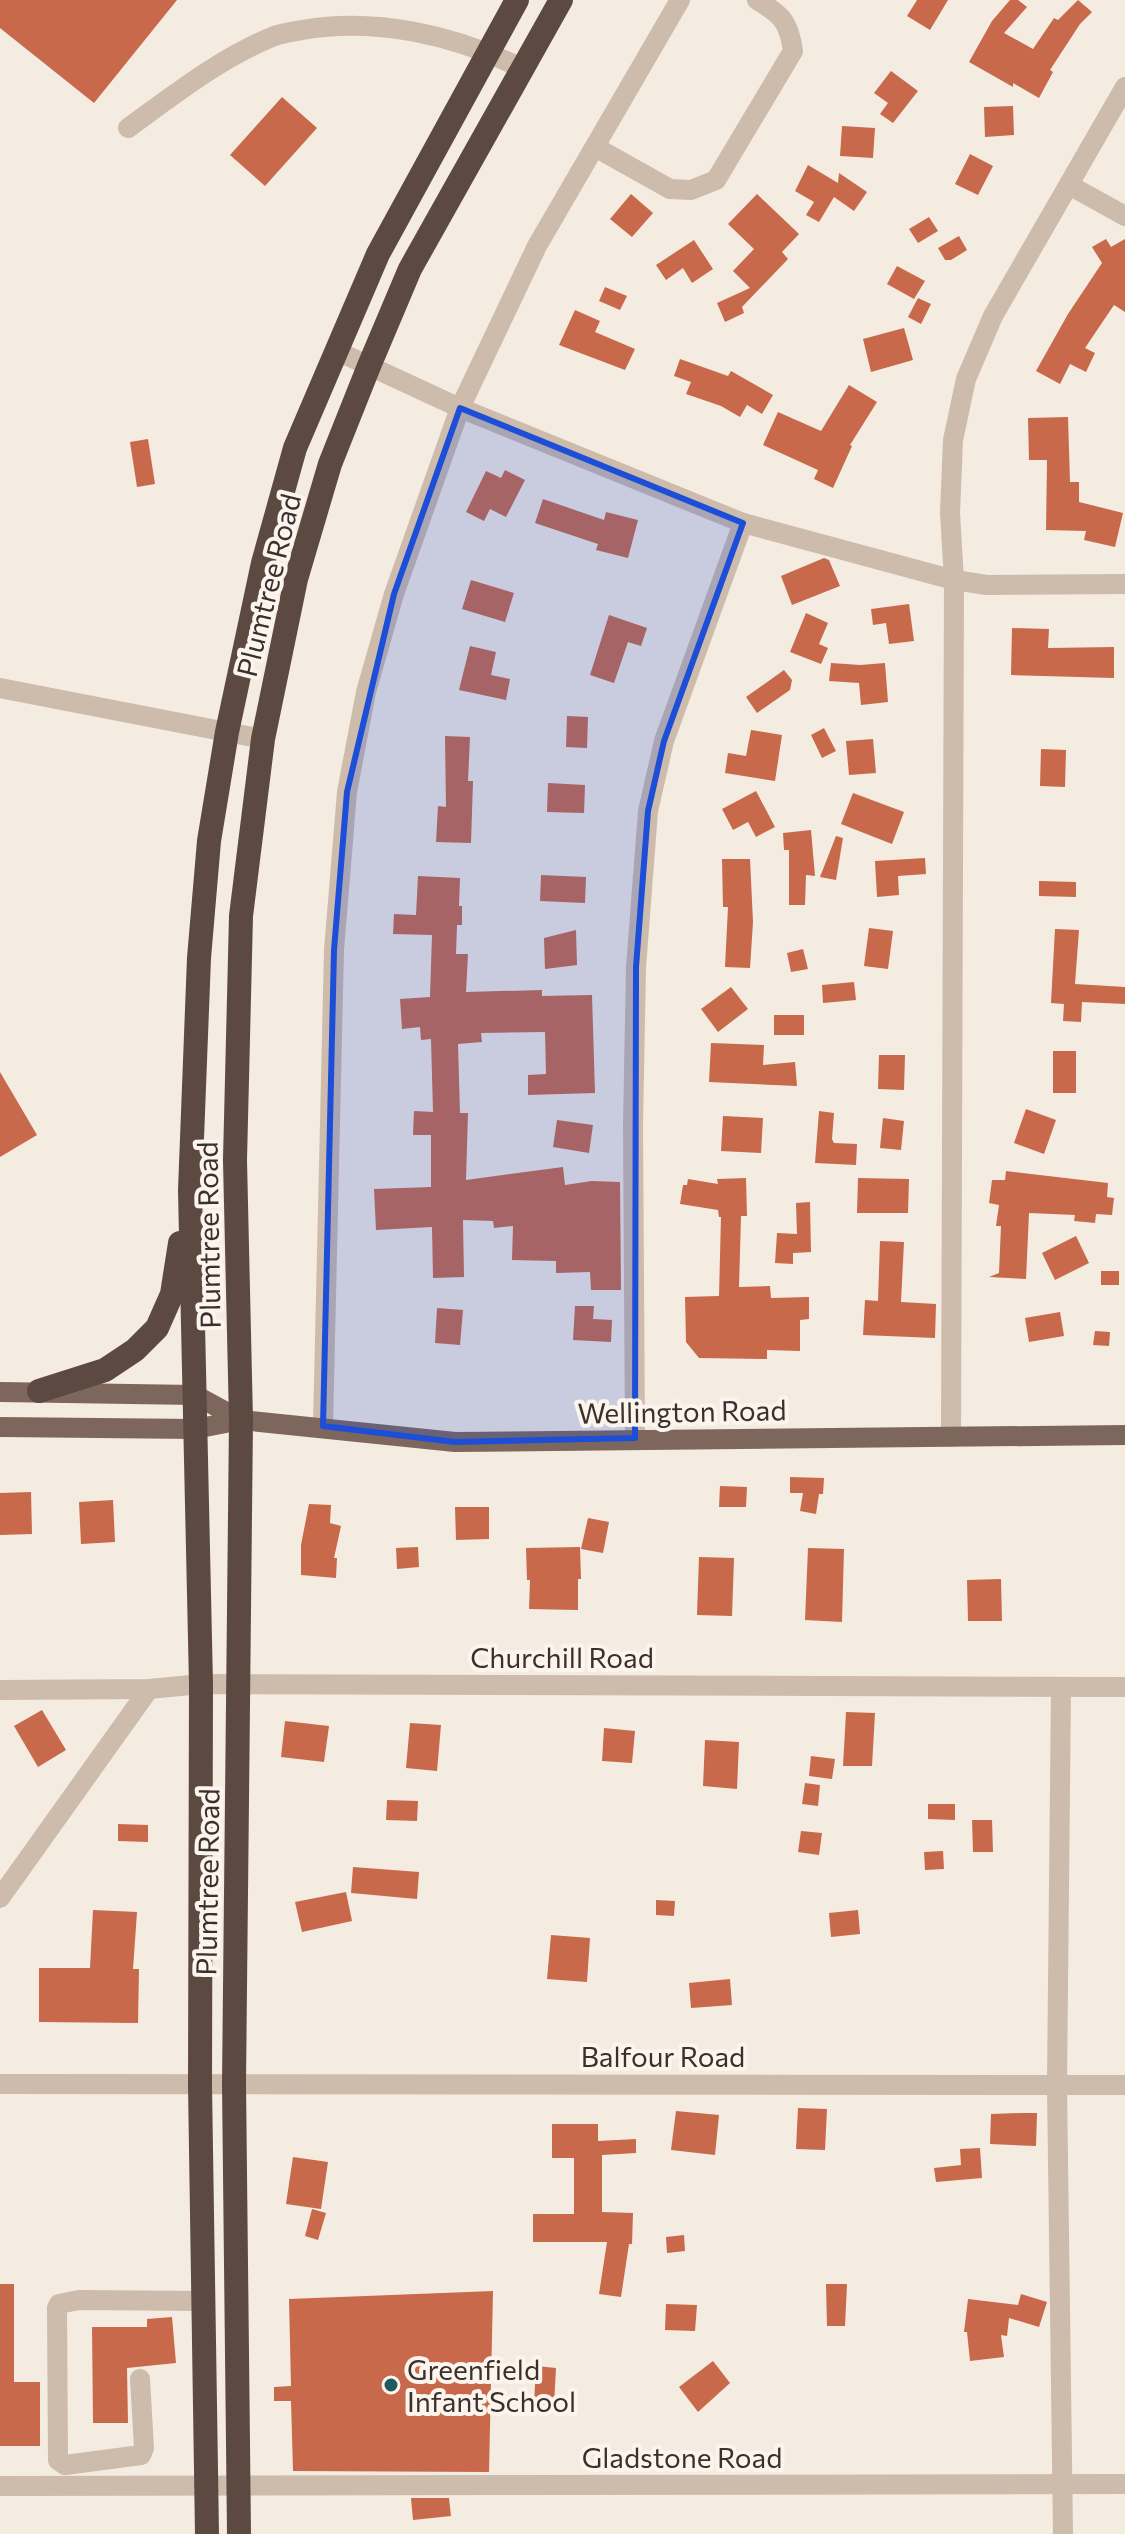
<svg xmlns="http://www.w3.org/2000/svg" width="1125" height="2534" font-family="Commissioner,sans-serif">
<style>
.building{fill:#c8694b}
.lines{fill:none;stroke-linecap:round;stroke-linejoin:round}
.minor{stroke:#cdbbac;stroke-width:20}
.major{stroke:#7d675c;stroke-width:20}
.highway{stroke:#5c4a42;stroke-width:24}
.marked{fill:#1d4ed8;fill-opacity:0.2;stroke:#1d4ed8;stroke-width:6;stroke-linejoin:round}
.poi-dot{fill:#1f5a5e;stroke:#fbf5ee;stroke-width:3}
.labels{text-anchor:middle;dominant-baseline:central;stroke-width:8;stroke-linejoin:round;paint-order:stroke}
.street-label{font-size:28px;fill:#3b302b;stroke:#fbf5ee}
.poi-label{font-size:28px;fill:#3b302b;stroke:#fbf5ee;text-anchor:start}
</style>
<rect width="100%" height="100%" fill="#f4ebe1"/>
<g class="building">
<polygon points="0,0 177,0 94,103 0,28"/>
<polygon points="917,0 948,0 930,30 907,16"/>
<polygon points="1010,0 1018,0 1027,7 1004,33 1033,49 1054,18 1058,20 1078,0 1092,12 1080,24 1050,70 1053,72 1039,98 1013,83 1013,87 969,62 992,21"/>
<polygon points="891,71 918,91 893,123 880,114 888,103 874,93"/>
<polygon points="282,97 317,128 265,186 230,155"/>
<polygon points="1013,106 1014,135 985,137 984,107"/>
<polygon points="842,126 875,128 873,158 840,156"/>
<polygon points="970,154 993,166 978,195 955,184"/>
<polygon points="808,165 838,183 839,173 867,192 854,211 834,197 819,222 806,215 814,202 795,191"/>
<polygon points="631,194 653,213 632,237 610,219"/>
<polygon points="757,194 799,234 782,252 788,259 742,307 744,313 725,322 717,303 750,288 733,271 754,249 728,224"/>
<polygon points="929,217 938,231 918,243 909,229"/>
<polygon points="959,236 967,250 951,260 945,260 938,248"/>
<polygon points="1106,239 1111,247 1125,239 1125,312 1114,305 1085,348 1095,353 1086,372 1070,364 1060,384 1036,371 1068,314 1102,263 1092,247"/>
<polygon points="694,240 713,269 692,283 683,268 666,280 656,265"/>
<polygon points="897,266 925,281 914,299 887,284"/>
<polygon points="605,287 627,296 620,310 599,301"/>
<polygon points="918,298 931,304 921,324 908,317"/>
<polygon points="575,310 600,321 595,332 635,349 625,370 559,345"/>
<polygon points="904,328 913,360 871,372 863,339"/>
<polygon points="680,359 728,376 731,371 773,395 762,414 747,405 740,417 721,406 686,394 691,382 674,376"/>
<polygon points="849,385 877,402 850,445 852,446 833,488 814,479 818,470 763,445 778,412 821,431"/>
<polygon points="1068,417 1070,482 1079,482 1079,502 1123,513 1115,547 1084,540 1086,531 1046,530 1047,460 1029,460 1028,418"/>
<polygon points="148,439 155,484 137,487 130,442"/>
<polygon points="505,470 525,480 506,517 490,509 484,521 466,512 486,471 501,478"/>
<polygon points="543,499 604,520 606,512 638,520 628,558 596,550 598,544 535,523"/>
<polygon points="824,558 829,560 840,586 792,605 781,576"/>
<polygon points="471,580 514,593 505,622 462,609"/>
<polygon points="909,604 914,641 889,644 886,623 873,625 871,609"/>
<polygon points="806,613 828,623 819,644 828,648 821,664 790,652"/>
<polygon points="609,615 647,628 641,646 628,642 614,683 590,675"/>
<polygon points="1012,628 1049,629 1048,648 1114,647 1114,678 1011,675"/>
<polygon points="470,646 496,652 491,675 510,679 506,700 459,690"/>
<polygon points="831,663 860,665 885,663 888,702 861,705 859,683 829,681"/>
<polygon points="784,670 792,680 790,690 757,713 746,697"/>
<polygon points="567,716 588,717 587,748 566,747"/>
<polygon points="824,728 836,751 822,758 811,735"/>
<polygon points="751,730 782,735 775,781 725,773 728,753 746,756"/>
<polygon points="445,736 470,737 468,781 473,781 471,843 436,842 438,806 446,807"/>
<polygon points="873,739 876,773 849,775 846,741"/>
<polygon points="1041,749 1066,750 1065,787 1040,786"/>
<polygon points="548,783 585,785 584,813 547,812"/>
<polygon points="756,791 775,827 756,837 748,822 733,830 722,809"/>
<polygon points="853,793 904,812 892,844 841,824"/>
<polygon points="811,830 815,876 806,875 805,905 789,905 789,850 784,850 783,833"/>
<polygon points="836,836 843,838 836,880 820,877"/>
<polygon points="925,858 926,874 898,876 899,895 877,897 875,861"/>
<polygon points="722,859 750,859 753,922 750,968 725,967 728,907 723,907"/>
<polygon points="541,875 586,877 585,903 540,901"/>
<polygon points="418,876 460,878 459,906 462,906 462,925 457,925 456,954 468,954 466,992 542,990 542,996 592,995 595,1093 528,1095 528,1075 546,1074 545,1032 481,1033 482,1042 458,1044 460,1113 468,1113 466,1180 563,1167 565,1185 592,1181 620,1182 621,1290 591,1290 590,1272 556,1273 556,1261 512,1260 513,1226 494,1228 493,1221 463,1220 464,1277 433,1278 432,1227 376,1230 374,1189 431,1187 431,1135 413,1135 414,1111 433,1112 431,1039 421,1040 420,1027 402,1029 400,999 430,997 432,935 393,934 394,914 416,915"/>
<polygon points="1039,881 1076,882 1076,897 1039,896"/>
<polygon points="869,928 893,931 888,969 864,966"/>
<polygon points="1055,929 1079,930 1075,984 1125,987 1125,1004 1082,1002 1081,1022 1063,1021 1064,1004 1051,1003"/>
<polygon points="576,930 577,965 545,969 544,938"/>
<polygon points="803,949 808,969 791,972 787,953"/>
<polygon points="854,982 856,1000 823,1003 822,985"/>
<polygon points="731,987 748,1009 718,1032 701,1009"/>
<rect x="774" y="1015" width="30" height="20"/>
<polygon points="711,1043 764,1045 763,1065 795,1062 797,1086 709,1082"/>
<rect x="1053" y="1051" width="23" height="42"/>
<polygon points="879,1055 905,1055 904,1090 878,1089"/>
<polygon points="0,1072 37,1135 0,1157"/>
<polygon points="1026,1109 1056,1120 1044,1154 1014,1143"/>
<polygon points="819,1111 834,1113 832,1139 834,1143 857,1144 856,1165 815,1163"/>
<polygon points="723,1116 763,1118 761,1153 721,1151"/>
<polygon points="883,1118 904,1121 901,1150 880,1148"/>
<polygon points="557,1120 593,1125 589,1153 553,1147"/>
<polygon points="1006,1171 1108,1183 1107,1197 1114,1198 1112,1215 1096,1214 1095,1223 1074,1221 1075,1215 1029,1213 1026,1279 989,1277 999,1273 1001,1226 996,1226 999,1205 989,1203 992,1180 1005,1180"/>
<polygon points="746,1178 747,1216 741,1216 739,1287 770,1286 771,1298 809,1297 809,1319 800,1320 800,1351 767,1350 767,1359 699,1358 686,1342 685,1297 719,1296 721,1217 719,1217 718,1210 680,1204 683,1185 687,1185 688,1179 718,1184 717,1179"/>
<polygon points="858,1178 909,1179 908,1213 857,1213"/>
<polygon points="810,1202 811,1252 793,1253 793,1264 775,1263 777,1233 797,1234 796,1203"/>
<polygon points="1076,1236 1089,1263 1055,1280 1042,1253"/>
<polygon points="880,1241 904,1242 901,1302 936,1304 935,1338 863,1335 865,1300 878,1301"/>
<rect x="1101" y="1271" width="18" height="14"/>
<polygon points="575,1306 594,1306 593,1319 612,1320 611,1342 573,1340"/>
<polygon points="437,1308 463,1310 460,1345 435,1343"/>
<polygon points="1060,1312 1064,1336 1029,1342 1025,1318"/>
<polygon points="1095,1331 1110,1332 1109,1346 1093,1345"/>
<polygon points="790,1477 824,1478 823,1494 819,1494 816,1514 800,1511 803,1493 790,1493"/>
<polygon points="720,1486 747,1487 746,1507 719,1507"/>
<polygon points="31,1492 32,1534 0,1535 0,1493"/>
<polygon points="113,1500 115,1542 81,1544 79,1502"/>
<polygon points="309,1504 331,1505 330,1523 341,1526 334,1558 337,1558 336,1578 301,1575 301,1545"/>
<polygon points="455,1507 489,1507 489,1539 456,1540"/>
<polygon points="588,1518 609,1522 603,1553 581,1549"/>
<polygon points="418,1547 419,1567 397,1569 396,1548"/>
<polygon points="580,1547 581,1579 578,1579 578,1610 529,1609 530,1580 527,1580 526,1548"/>
<polygon points="808,1548 844,1549 842,1622 805,1620"/>
<polygon points="699,1557 734,1558 732,1616 697,1615"/>
<polygon points="1001,1579 1002,1621 968,1621 967,1580"/>
<polygon points="42,1710 66,1750 38,1767 14,1726"/>
<polygon points="846,1712 875,1713 872,1766 843,1766"/>
<polygon points="285,1721 329,1726 324,1762 281,1757"/>
<polygon points="410,1723 441,1725 437,1771 406,1768"/>
<polygon points="604,1728 635,1731 632,1763 602,1761"/>
<polygon points="705,1740 739,1742 737,1789 703,1786"/>
<polygon points="811,1756 835,1759 832,1779 809,1776"/>
<polygon points="805,1783 820,1785 818,1806 802,1804"/>
<polygon points="387,1800 418,1801 417,1821 386,1820"/>
<polygon points="928,1804 955,1804 955,1820 928,1819"/>
<polygon points="972,1820 992,1820 993,1852 973,1852"/>
<polygon points="118,1824 148,1825 148,1842 118,1841"/>
<polygon points="801,1831 822,1833 819,1855 798,1852"/>
<polygon points="943,1851 944,1869 925,1870 924,1852"/>
<polygon points="353,1867 419,1872 417,1899 351,1893"/>
<polygon points="346,1892 352,1921 302,1932 295,1902"/>
<polygon points="656,1900 675,1901 674,1916 656,1915"/>
<polygon points="93,1910 137,1912 133,1969 139,1969 138,2023 39,2022 39,1968 90,1968"/>
<polygon points="858,1910 860,1934 831,1937 829,1913"/>
<polygon points="551,1935 590,1938 587,1982 547,1979"/>
<polygon points="730,1979 732,2005 691,2008 689,1983"/>
<polygon points="798,2108 827,2109 825,2150 796,2149"/>
<polygon points="676,2111 719,2115 715,2155 671,2150"/>
<polygon points="1021,2113 1037,2113 1036,2146 990,2144 991,2114"/>
<polygon points="552,2124 598,2124 598,2141 636,2139 636,2153 602,2155 602,2212 633,2213 632,2244 629,2244 621,2297 599,2294 607,2242 533,2242 533,2214 574,2214 574,2158 552,2158"/>
<polygon points="980,2148 982,2178 936,2182 934,2168 961,2165 960,2149"/>
<polygon points="293,2157 328,2162 321,2209 286,2204"/>
<polygon points="312,2209 326,2213 318,2240 305,2236"/>
<polygon points="684,2235 685,2251 667,2253 666,2237"/>
<polygon points="0,2284 14,2284 14,2382 40,2382 40,2446 0,2446"/>
<polygon points="826,2284 847,2284 845,2326 827,2326"/>
<polygon points="493,2291 489,2472 293,2471 291,2401 274,2401 274,2387 291,2386 289,2299"/>
<polygon points="1021,2294 1047,2302 1039,2327 1009,2318 1007,2336 1001,2335 1004,2357 970,2361 967,2332 964,2332 968,2299 1018,2305"/>
<polygon points="666,2304 697,2305 695,2331 665,2330"/>
<polygon points="172,2317 176,2363 127,2368 128,2423 93,2423 92,2327 147,2327 147,2319"/>
<polygon points="713,2361 730,2383 698,2412 679,2387"/>
<polygon points="536,2366 556,2368 554,2405 534,2404"/>
<polygon points="411,2498 449,2498 451,2516 413,2520"/>
</g>
<g class="lines">
<g class="minor">
<path d="M128,128C174,95 219,59 272,37C281,33 292,32 302,30C375,17 455,35 521,68"/>
<path d="M595,147L670,189L691,190L716,180L793,51C789,22 782,15 757,0"/>
<polyline points="1069,185 1125,216"/>
<polyline points="337,351 460,408 743,523 954,580 987,585 1125,584"/>
<polyline points="0,688 263,739"/>
<polyline points="323,1426 334,950 347,792 366,692 394,594 460,408 537,246 680,0"/>
<polyline points="951,1437 954,580 950,513 953,440 966,379 993,316 1125,87"/>
<polyline points="635,1438 633,1125 636,967 648,811 664,741 743,523"/>
<polyline points="1061,1687 1057,2085 1063,2534"/>
<polyline points="0,1690 149,1689 201,1684 1125,1687"/>
<polyline points="0,1898 149,1689"/>
<polyline points="0,2084 1125,2085"/>
<polyline points="140,2379 144,2448 141,2455 65,2465 58,2460 57,2308 59,2304 79,2300 203,2301"/>
<polyline points="0,2486 1125,2484"/>
</g>
<g class="major">
<polyline points="0,1392 195,1395 241,1420"/>
<polyline points="0,1427 195,1429 241,1420 455,1442 1125,1435"/>
</g>
<g class="highway">
<polyline points="39,1391 105,1370 135,1350 157,1328 172,1294 180,1243"/>
<polyline points="207,2534 200,2085 201,1684 190,1190 199,958 209,841 227,732 263,563 295,448 378,254 517,0"/>
<polyline points="239,2534 234,2083 241,1420 235,1160 241,916 263,739 296,579 330,464 369,366 410,269 561,0"/>
</g>
</g>
<path class="marked" d="M460,408L743,523L664,741L648,811L636,967L635,1438L455,1442L323,1426L334,950L347,792L394,594Z"/>
<circle class="poi-dot" cx="391" cy="2385" r="8"/>
<g class="labels">
<g class="street-label">
<text transform="translate(268 585) rotate(-76)">Plumtree Road</text>
<text transform="translate(208 1235) rotate(-91)">Plumtree Road</text>
<text transform="translate(682 1411) rotate(-1)">Wellington Road</text>
<text x="562" y="1657">Churchill Road</text>
<text transform="translate(207 1882) rotate(-89)">Plumtree Road</text>
<text x="663" y="2056">Balfour Road</text>
<text x="682" y="2457">Gladstone Road</text>
</g>
<g class="poi-label">
<text x="407" y="2369">Greenfield<tspan x="407" dy="32">Infant School</tspan></text>
</g>
</g>
</svg>
